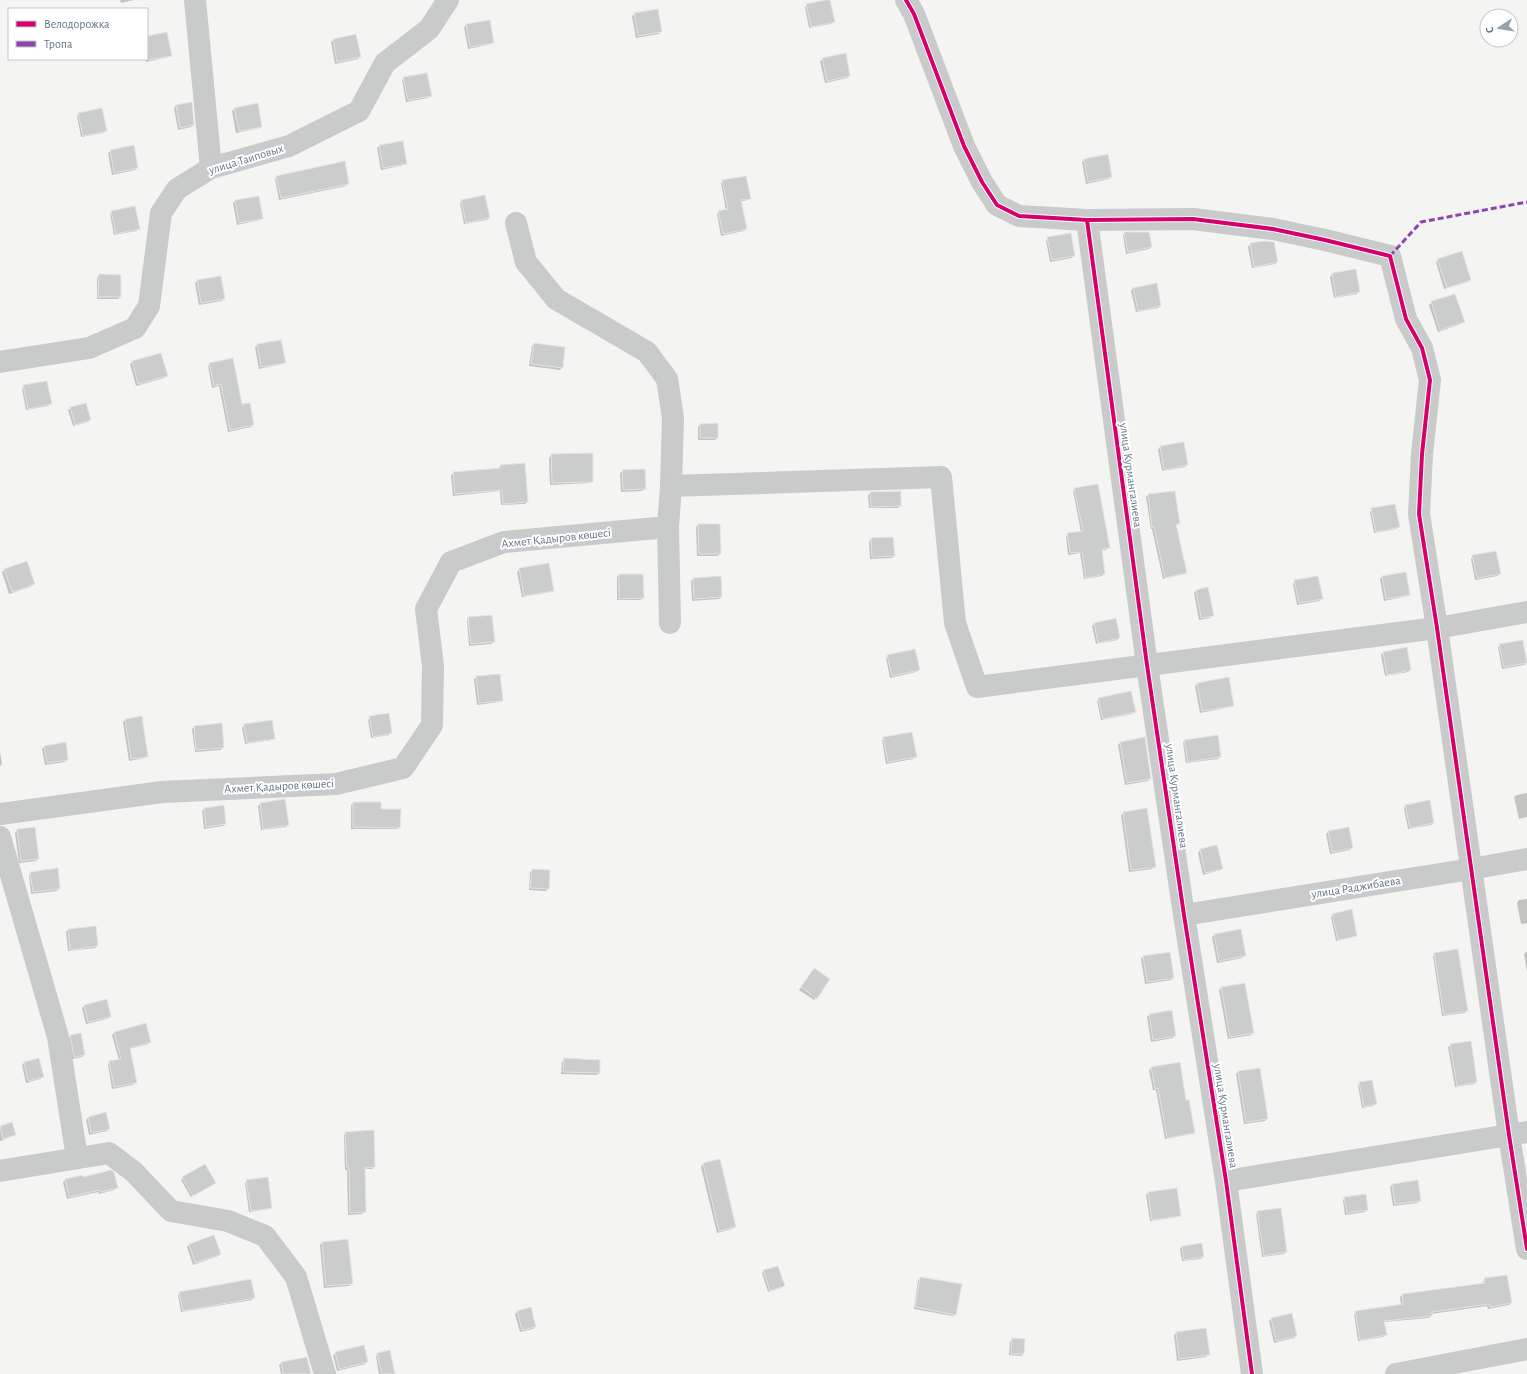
<svg xmlns="http://www.w3.org/2000/svg" width="1527" height="1374" font-family="'Alegreya Sans',sans-serif">
<style>
.shadow{fill:#0003}
.building{fill:#cbcdcd;stroke:#e4e4e2}
.lines{fill:none;stroke-linecap:round;stroke-linejoin:round}
.minor{stroke:#c9caca;stroke-width:22}
.quiet{stroke:#8e44ad;stroke-width:3;stroke-dasharray:6 3;stroke-linecap:butt}
.cycleway-casing{stroke:#fff;stroke-width:6}
.cycleway{stroke:#d6006c;stroke-width:4}
.labels{text-anchor:middle;dominant-baseline:central;stroke-width:4;stroke-linejoin:round;paint-order:stroke}
.street-label{font-size:12px;fill:#647683;stroke:#fff}
</style>
<rect width="100%" height="100%" fill="#f4f4f2"/>
<g class="shadow">
<polygon points="120,0 134,0 121,3"/>
<polygon points="807,5 834,22 831,24 809,28 805,7"/>
<polygon points="635,14 661,31 659,34 636,38 632,16"/>
<polygon points="467,25 493,42 491,44 468,49 464,27"/>
<polygon points="356,36 360,57 358,59 335,64 331,42 333,40"/>
<polygon points="147,37 171,55 168,57 146,62 145,59 147,59"/>
<polygon points="823,59 849,76 847,78 825,83 820,61"/>
<polygon points="404,78 431,95 428,98 406,102 402,80"/>
<polygon points="191,103 193,125 191,127 178,130 174,108 176,106"/>
<polygon points="234,109 261,126 259,128 236,133 232,111"/>
<polygon points="79,114 106,131 103,133 81,137 77,116"/>
<polygon points="379,146 406,163 404,165 381,170 377,148"/>
<polygon points="133,147 137,168 135,170 112,175 108,153 111,151"/>
<polygon points="1084,160 1111,177 1109,179 1086,184 1082,162"/>
<polygon points="277,176 348,184 346,186 279,200 275,179"/>
<polygon points="723,181 750,198 747,200 740,202 746,229 743,231 721,236 717,214 719,212 726,211 721,183"/>
<polygon points="235,201 262,218 260,220 237,225 233,203"/>
<polygon points="462,201 489,218 487,220 464,224 460,203"/>
<polygon points="112,212 138,229 136,231 114,235 110,214"/>
<polygon points="1125,233 1151,247 1149,249 1126,254 1123,235"/>
<polygon points="1048,238 1074,255 1072,258 1050,262 1046,240"/>
<polygon points="1250,244 1277,262 1275,264 1252,268 1248,247"/>
<polygon points="1438,260 1470,279 1468,282 1444,289 1436,262"/>
<polygon points="1332,274 1359,292 1357,294 1334,298 1330,277"/>
<polygon points="99,275 120,297 118,299 97,299 97,278"/>
<polygon points="197,281 224,298 222,301 199,305 195,283"/>
<polygon points="1133,288 1160,306 1158,308 1136,312 1131,291"/>
<polygon points="1432,302 1464,322 1461,324 1438,332 1429,305"/>
<polygon points="534,344 562,367 560,370 529,366 532,346"/>
<polygon points="258,345 284,362 282,364 259,369 255,347"/>
<polygon points="160,354 167,376 164,378 136,386 130,364 132,362"/>
<polygon points="210,364 242,405 253,425 251,427 228,432 219,386 212,388 208,366"/>
<polygon points="24,386 51,404 48,406 26,410 22,389"/>
<polygon points="71,408 90,420 88,422 73,426 68,410"/>
<polygon points="700,425 717,438 715,440 698,440 698,427"/>
<polygon points="1160,447 1187,465 1185,467 1162,471 1158,450"/>
<polygon points="551,455 592,481 590,483 550,485 549,458"/>
<polygon points="500,466 527,502 525,504 501,505 500,491 453,496 451,475 454,473 498,469"/>
<polygon points="623,471 645,489 642,491 621,492 620,473"/>
<polygon points="1075,489 1108,547 1106,550 1101,550 1104,574 1102,576 1084,579 1080,553 1068,555 1066,537 1068,534 1081,532 1073,491"/>
<polygon points="871,493 900,505 898,508 869,508 868,495"/>
<polygon points="1149,495 1179,523 1176,526 1186,572 1184,574 1163,579 1152,529 1151,529 1146,497"/>
<polygon points="1372,509 1398,527 1396,529 1374,533 1370,512"/>
<polygon points="698,525 720,554 718,556 697,556 696,527"/>
<polygon points="872,539 894,556 891,558 870,559 869,541"/>
<polygon points="1473,556 1500,574 1497,576 1475,580 1471,559"/>
<polygon points="27,562 34,584 32,586 9,594 2,572 4,570"/>
<polygon points="520,569 553,590 551,592 522,597 517,572"/>
<polygon points="619,575 643,598 640,600 617,600 617,577"/>
<polygon points="1382,577 1409,594 1407,596 1384,601 1380,579"/>
<polygon points="693,579 721,597 719,599 692,601 691,581"/>
<polygon points="1295,581 1322,598 1319,601 1297,605 1293,584"/>
<polygon points="1196,591 1212,615 1210,618 1199,620 1194,593"/>
<polygon points="469,618 494,642 491,644 469,646 467,620"/>
<polygon points="1094,624 1119,638 1117,640 1096,644 1092,626"/>
<polygon points="1500,645 1527,662 1524,665 1502,669 1498,647"/>
<polygon points="1383,653 1410,670 1408,672 1385,676 1381,655"/>
<polygon points="888,656 919,670 916,672 890,678 886,658"/>
<polygon points="477,677 502,700 499,702 477,705 474,679"/>
<polygon points="1197,684 1233,705 1230,707 1200,713 1195,686"/>
<polygon points="1099,699 1135,712 1132,714 1101,720 1097,701"/>
<polygon points="370,717 391,733 389,735 371,738 368,720"/>
<polygon points="125,720 147,756 145,758 129,761 123,722"/>
<polygon points="244,725 274,738 272,740 245,744 242,728"/>
<polygon points="195,727 223,747 221,750 195,752 192,729"/>
<polygon points="884,738 916,757 913,759 886,764 882,740"/>
<polygon points="1144,739 1150,778 1148,781 1125,785 1118,745 1120,743"/>
<polygon points="1185,741 1220,757 1218,759 1186,763 1183,743"/>
<polygon points="44,747 67,760 65,762 45,765 42,749"/>
<polygon points="0,752 2,764 0,766"/>
<polygon points="1527,793 1527,817 1519,819 1514,797 1517,795"/>
<polygon points="353,803 380,810 399,827 397,829 351,829 351,805"/>
<polygon points="260,804 288,825 286,827 261,830 258,806"/>
<polygon points="1406,805 1433,823 1431,825 1408,829 1404,808"/>
<polygon points="204,809 225,824 223,826 204,829 202,811"/>
<polygon points="1124,813 1155,866 1152,869 1129,872 1121,815"/>
<polygon points="1348,828 1352,847 1350,850 1330,854 1326,834 1328,832"/>
<polygon points="17,830 38,859 36,861 19,863 15,833"/>
<polygon points="1216,846 1222,868 1220,870 1203,875 1198,853 1200,850"/>
<polygon points="533,870 549,871 548,889 546,891 529,890 530,872"/>
<polygon points="31,873 59,889 57,891 31,894 29,875"/>
<polygon points="1527,899 1527,923 1521,924 1517,903 1519,900"/>
<polygon points="1333,914 1356,935 1354,937 1336,941 1331,917"/>
<polygon points="68,930 97,946 95,948 68,951 66,932"/>
<polygon points="1214,935 1245,956 1242,958 1217,963 1212,937"/>
<polygon points="1526,952 1527,952 1527,972 1524,954"/>
<polygon points="1435,954 1467,1010 1465,1013 1442,1016 1433,956"/>
<polygon points="1143,957 1173,978 1171,980 1145,984 1141,959"/>
<polygon points="812,971 816,998 814,1000 799,990"/>
<polygon points="1221,988 1253,1033 1251,1035 1228,1039 1219,990"/>
<polygon points="84,1006 110,1017 107,1019 86,1024 82,1008"/>
<polygon points="1171,1011 1175,1036 1173,1038 1151,1042 1147,1017 1149,1015"/>
<polygon points="145,1024 150,1042 148,1044 129,1049 136,1082 133,1085 112,1089 108,1064 110,1062 119,1060 112,1035 114,1033"/>
<polygon points="71,1036 84,1055 82,1057 72,1059 69,1038"/>
<polygon points="1451,1045 1476,1082 1474,1084 1455,1087 1448,1047"/>
<polygon points="564,1059 599,1061 599,1073 597,1075 561,1074 562,1062"/>
<polygon points="24,1063 43,1077 40,1079 26,1083 22,1065"/>
<polygon points="1151,1068 1186,1101 1194,1132 1192,1134 1165,1139 1156,1090 1153,1090 1149,1070"/>
<polygon points="1238,1072 1267,1118 1265,1121 1244,1124 1236,1074"/>
<polygon points="1360,1083 1376,1104 1373,1106 1362,1108 1358,1085"/>
<polygon points="88,1118 109,1128 107,1131 89,1135 86,1120"/>
<polygon points="12,1123 15,1134 13,1136 0,1141 0,1127"/>
<polygon points="346,1133 374,1167 372,1169 364,1169 365,1212 362,1214 348,1215 347,1170 345,1170 344,1135"/>
<polygon points="703,1164 735,1227 732,1229 717,1233 701,1167"/>
<polygon points="82,1176 83,1178 117,1188 114,1190 99,1194 98,1192 67,1199 63,1182 65,1180"/>
<polygon points="183,1178 214,1183 191,1197 181,1180"/>
<polygon points="247,1181 271,1207 269,1209 249,1212 245,1183"/>
<polygon points="1392,1185 1420,1200 1417,1203 1393,1206 1390,1187"/>
<polygon points="1148,1193 1180,1215 1178,1217 1150,1221 1146,1195"/>
<polygon points="1345,1198 1367,1209 1365,1212 1345,1215 1343,1200"/>
<polygon points="1258,1212 1286,1252 1284,1254 1262,1257 1256,1214"/>
<polygon points="214,1236 220,1254 218,1256 193,1265 187,1247 189,1245"/>
<polygon points="347,1241 352,1284 349,1286 324,1288 320,1245 322,1243"/>
<polygon points="1182,1246 1203,1257 1201,1259 1182,1261 1180,1249"/>
<polygon points="764,1271 783,1286 781,1288 768,1292 762,1273"/>
<polygon points="921,1278 955,1314 953,1316 914,1309 918,1280"/>
<polygon points="1485,1279 1511,1303 1509,1305 1488,1309 1487,1306 1431,1314 1429,1318 1384,1322 1386,1335 1383,1337 1358,1341 1354,1314 1356,1312 1401,1305 1400,1297 1402,1295 1483,1285 1483,1282"/>
<polygon points="180,1292 254,1297 252,1300 181,1312 178,1295"/>
<polygon points="517,1312 535,1326 533,1329 520,1332 515,1314"/>
<polygon points="1271,1319 1296,1336 1294,1338 1274,1343 1269,1321"/>
<polygon points="1176,1333 1209,1354 1206,1357 1177,1361 1174,1335"/>
<polygon points="1012,1339 1023,1354 1021,1356 1009,1355 1010,1342"/>
<polygon points="336,1353 367,1362 365,1364 337,1371 333,1355"/>
<polygon points="378,1354 394,1374 379,1374 376,1356"/>
<polygon points="281,1363 310,1374 281,1374 279,1365"/>
</g>
<g class="building">
<polygon points="825,0 830,0 835,22 811,27 806,4"/>
<polygon points="658,9 662,32 638,36 634,13"/>
<polygon points="490,20 494,43 470,47 466,24"/>
<polygon points="167,32 172,56 147,60 147,36"/>
<polygon points="356,34 361,57 337,62 333,39"/>
<polygon points="846,53 850,76 827,81 822,58"/>
<polygon points="427,73 432,96 408,100 403,77"/>
<polygon points="192,102 194,125 180,128 176,105"/>
<polygon points="258,103 262,127 239,131 234,108"/>
<polygon points="102,108 107,131 83,136 78,113"/>
<polygon points="403,141 407,164 383,168 379,145"/>
<polygon points="134,145 138,168 114,173 110,150"/>
<polygon points="1108,154 1112,177 1088,182 1084,159"/>
<polygon points="345,161 349,184 281,198 276,176"/>
<polygon points="746,176 751,199 741,200 747,229 723,234 718,211 728,209 722,180"/>
<polygon points="485,195 490,218 466,223 461,200"/>
<polygon points="259,196 263,219 239,223 235,200"/>
<polygon points="135,206 140,229 116,234 111,211"/>
<polygon points="1124,232 1149,232 1152,247 1128,252"/>
<polygon points="1071,233 1075,256 1052,260 1047,237"/>
<polygon points="1265,241 1274,242 1278,262 1254,267 1250,243"/>
<polygon points="1462,251 1471,280 1447,288 1437,259"/>
<polygon points="1356,269 1360,292 1336,297 1332,273"/>
<polygon points="99,274 121,275 121,297 98,297"/>
<polygon points="221,276 225,299 201,303 197,280"/>
<polygon points="1157,283 1161,306 1138,311 1133,288"/>
<polygon points="1455,294 1465,322 1440,330 1431,301"/>
<polygon points="281,340 286,363 261,367 257,344"/>
<polygon points="534,343 565,347 563,368 531,364"/>
<polygon points="161,353 168,376 138,384 132,361"/>
<polygon points="233,358 242,404 250,403 254,425 230,430 221,384 214,386 209,363"/>
<polygon points="47,381 52,404 28,409 23,385"/>
<polygon points="86,403 91,420 75,425 70,407"/>
<polygon points="718,423 718,438 700,438 700,424"/>
<polygon points="1184,442 1188,465 1164,470 1160,446"/>
<polygon points="593,453 593,482 552,483 551,454"/>
<polygon points="525,463 528,502 503,504 502,490 455,494 453,472 500,468 500,465"/>
<polygon points="645,469 646,489 623,490 622,470"/>
<polygon points="1098,484 1110,548 1102,549 1105,574 1086,578 1082,552 1070,553 1067,533 1083,531 1074,488"/>
<polygon points="901,491 901,506 871,507 870,492"/>
<polygon points="1175,491 1180,524 1176,524 1187,573 1165,578 1154,527 1152,527 1148,494"/>
<polygon points="1395,504 1400,527 1376,532 1371,508"/>
<polygon points="698,524 720,524 721,554 699,554"/>
<polygon points="893,537 895,556 872,557 871,538"/>
<polygon points="1496,551 1501,574 1477,578 1472,555"/>
<polygon points="27,561 35,584 12,592 4,569"/>
<polygon points="549,563 554,591 524,596 519,568"/>
<polygon points="1406,572 1410,595 1386,599 1382,576"/>
<polygon points="619,574 643,574 644,598 619,599"/>
<polygon points="721,576 722,597 694,599 693,578"/>
<polygon points="1318,576 1323,599 1299,603 1294,580"/>
<polygon points="1208,587 1214,616 1201,618 1196,590"/>
<polygon points="492,615 495,642 471,644 468,617"/>
<polygon points="1116,618 1120,638 1098,643 1094,623"/>
<polygon points="1523,640 1527,663 1504,667 1499,644"/>
<polygon points="1407,647 1411,670 1387,675 1383,652"/>
<polygon points="915,649 920,670 892,676 887,655"/>
<polygon points="500,674 503,701 479,703 476,676"/>
<polygon points="1229,677 1234,706 1202,711 1197,683"/>
<polygon points="1131,691 1136,712 1103,719 1098,698"/>
<polygon points="389,713 392,733 373,737 369,716"/>
<polygon points="142,716 148,757 131,759 125,719"/>
<polygon points="272,720 275,739 247,743 244,724"/>
<polygon points="222,723 224,748 196,750 194,726"/>
<polygon points="912,732 917,757 888,762 883,737"/>
<polygon points="1218,735 1221,757 1188,762 1184,740"/>
<polygon points="1145,737 1151,779 1127,783 1120,742"/>
<polygon points="66,742 68,760 47,763 44,746"/>
<polygon points="285,799 289,825 263,829 260,803"/>
<polygon points="1430,800 1434,823 1410,828 1405,805"/>
<polygon points="353,802 381,802 381,809 401,809 400,828 353,827"/>
<polygon points="224,805 226,824 206,827 204,808"/>
<polygon points="1147,808 1156,867 1131,870 1123,812"/>
<polygon points="35,827 39,859 21,861 17,829"/>
<polygon points="1349,827 1353,848 1332,852 1328,831"/>
<polygon points="1217,845 1223,869 1205,873 1200,849"/>
<polygon points="58,868 60,889 33,892 30,872"/>
<polygon points="532,869 550,870 549,889 530,888"/>
<polygon points="1352,909 1357,936 1338,940 1332,914"/>
<polygon points="96,926 98,946 70,950 68,929"/>
<polygon points="1241,929 1246,956 1219,961 1214,934"/>
<polygon points="1458,949 1468,1011 1444,1015 1434,953"/>
<polygon points="1170,952 1174,978 1147,982 1143,956"/>
<polygon points="814,968 830,979 817,999 801,987"/>
<polygon points="1245,983 1254,1033 1230,1037 1221,987"/>
<polygon points="107,999 111,1017 88,1022 84,1005"/>
<polygon points="1172,1010 1176,1036 1153,1040 1149,1014"/>
<polygon points="146,1023 151,1042 130,1048 137,1083 114,1087 109,1061 121,1059 114,1032"/>
<polygon points="81,1033 85,1055 74,1057 70,1035"/>
<polygon points="1471,1041 1477,1082 1457,1086 1450,1044"/>
<polygon points="39,1058 44,1077 28,1081 24,1062"/>
<polygon points="564,1058 600,1060 600,1073 563,1072"/>
<polygon points="1180,1062 1186,1100 1189,1100 1195,1133 1167,1138 1158,1088 1155,1089 1151,1067"/>
<polygon points="1260,1068 1268,1119 1246,1122 1238,1071"/>
<polygon points="1372,1080 1377,1104 1364,1107 1359,1082"/>
<polygon points="106,1112 110,1129 91,1133 88,1117"/>
<polygon points="12,1122 16,1135 3,1139 0,1126"/>
<polygon points="374,1130 375,1167 365,1168 366,1212 350,1213 349,1168 347,1168 345,1132"/>
<polygon points="720,1159 736,1227 719,1231 703,1163"/>
<polygon points="205,1164 216,1183 193,1196 182,1177"/>
<polygon points="111,1170 114,1172 118,1188 101,1192 100,1190 69,1197 65,1179 83,1175 83,1177"/>
<polygon points="268,1177 272,1208 251,1211 246,1180"/>
<polygon points="1418,1180 1421,1201 1395,1204 1392,1184"/>
<polygon points="1177,1188 1181,1216 1152,1220 1148,1192"/>
<polygon points="1366,1194 1368,1210 1347,1213 1344,1197"/>
<polygon points="1281,1208 1287,1252 1264,1256 1257,1211"/>
<polygon points="214,1235 221,1254 195,1263 189,1244"/>
<polygon points="348,1239 353,1284 326,1286 322,1242"/>
<polygon points="1202,1243 1204,1257 1184,1260 1182,1246"/>
<polygon points="778,1266 785,1286 770,1291 763,1270"/>
<polygon points="1507,1275 1512,1303 1490,1307 1489,1304 1432,1312 1432,1316 1384,1321 1387,1335 1360,1340 1355,1311 1403,1304 1402,1294 1485,1283 1484,1278"/>
<polygon points="920,1277 962,1284 956,1315 915,1307"/>
<polygon points="251,1279 255,1298 183,1311 179,1292"/>
<polygon points="531,1307 536,1327 522,1330 517,1311"/>
<polygon points="1292,1313 1297,1336 1276,1341 1271,1318"/>
<polygon points="1206,1328 1210,1355 1179,1359 1176,1332"/>
<polygon points="1012,1338 1025,1339 1024,1354 1011,1354"/>
<polygon points="364,1345 368,1362 339,1369 335,1352"/>
<polygon points="390,1350 395,1374 382,1374 377,1353"/>
<polygon points="307,1357 311,1374 283,1374 281,1362"/>
</g>
<g class="lines">
<g class="minor">
<polyline points="195,0 211,168"/>
<polyline points="906,0 914,14 964,146 982,182 997,205 1019,216 1087,220 1193,219 1273,229 1325,240 1390,256 1406,319 1422,348 1430,380 1422,454 1419,514 1437,628 1509,1135 1527,1249"/>
<polyline points="1087,220 1147,665 1184,915 1226,1181 1252,1374"/>
<polyline points="516,223 526,262 556,299 647,352 667,379 673,418 671,486 668,527 670,623"/>
<polyline points="0,362 89,348 135,328 149,306 161,213 177,189 211,168 289,146 359,111 385,63 429,29 448,0"/>
<polyline points="671,486 941,477 955,623 977,687 1437,628 1527,612"/>
<polyline points="0,814 162,792 336,784 403,768 432,725 433,666 426,609 451,562 504,542 668,527"/>
<polyline points="0,837 58,1037 77,1158"/>
<polyline points="1184,915 1471,869 1527,859"/>
<polyline points="0,1171 109,1153 134,1172 171,1211 228,1221 265,1236 296,1277 325,1374"/>
<polyline points="1226,1181 1527,1132"/>
<polyline points="1396,1374 1527,1349"/>
</g>
<polyline class="quiet" points="1390,256 1421,222 1527,202"/>
<g class="cycleway-casing">
<g id="cycleway">
<polyline points="906,0 914,14 964,146 982,182 997,205 1019,216 1087,220 1193,219 1273,229 1325,240 1390,256 1406,319 1422,348 1430,380 1422,454 1419,514 1437,628 1509,1135 1527,1249"/>
<polyline points="1087,220 1147,665 1184,915 1226,1181 1252,1374"/>
</g>
</g>
<use href="#cycleway" class="cycleway"/>
</g>
<g class="labels">
<g class="street-label">
<text transform="translate(246 159) rotate(-17)">улица Таиповых</text>
<text transform="translate(1131 475) rotate(82)">улица Курмангалиева</text>
<text transform="translate(556 538) rotate(-6)">Ахмет Қадыров көшесі</text>
<text transform="translate(279 786) rotate(-3)">Ахмет Қадыров көшесі</text>
<text transform="translate(1177 796) rotate(82)">улица Курмангалиева</text>
<text transform="translate(1356 887) rotate(-9)">улица Раджибаева</text>
<text transform="translate(1226 1116) rotate(81)">улица Курмангалиева</text>
</g>
</g>
<rect x="8" y="8" width="140" height="52" fill="#ffffff" stroke="#c1c8cd"/>
<rect x="16" y="21" width="20" height="6" fill="#d6006c" stroke="#c1c8cd"/>
<text x="44" y="28" font-size="12" fill="#647683">Велодорожка</text>
<rect x="16" y="41" width="20" height="6" fill="#8e44ad" stroke="#c1c8cd"/>
<text x="44" y="48" font-size="12" fill="#647683">Тропа</text>
<g transform="translate(1499 28) rotate(258)"><circle r="19" fill="#ffffff" stroke="#c1c8cd"/>
<path d="M0-3L7 15L0 10L-7 15Z" fill="#96a2aa"/>
<text y="-6" font-size="11" font-weight="bold" text-anchor="middle" fill="#647683">С</text>
</g>
</svg>
